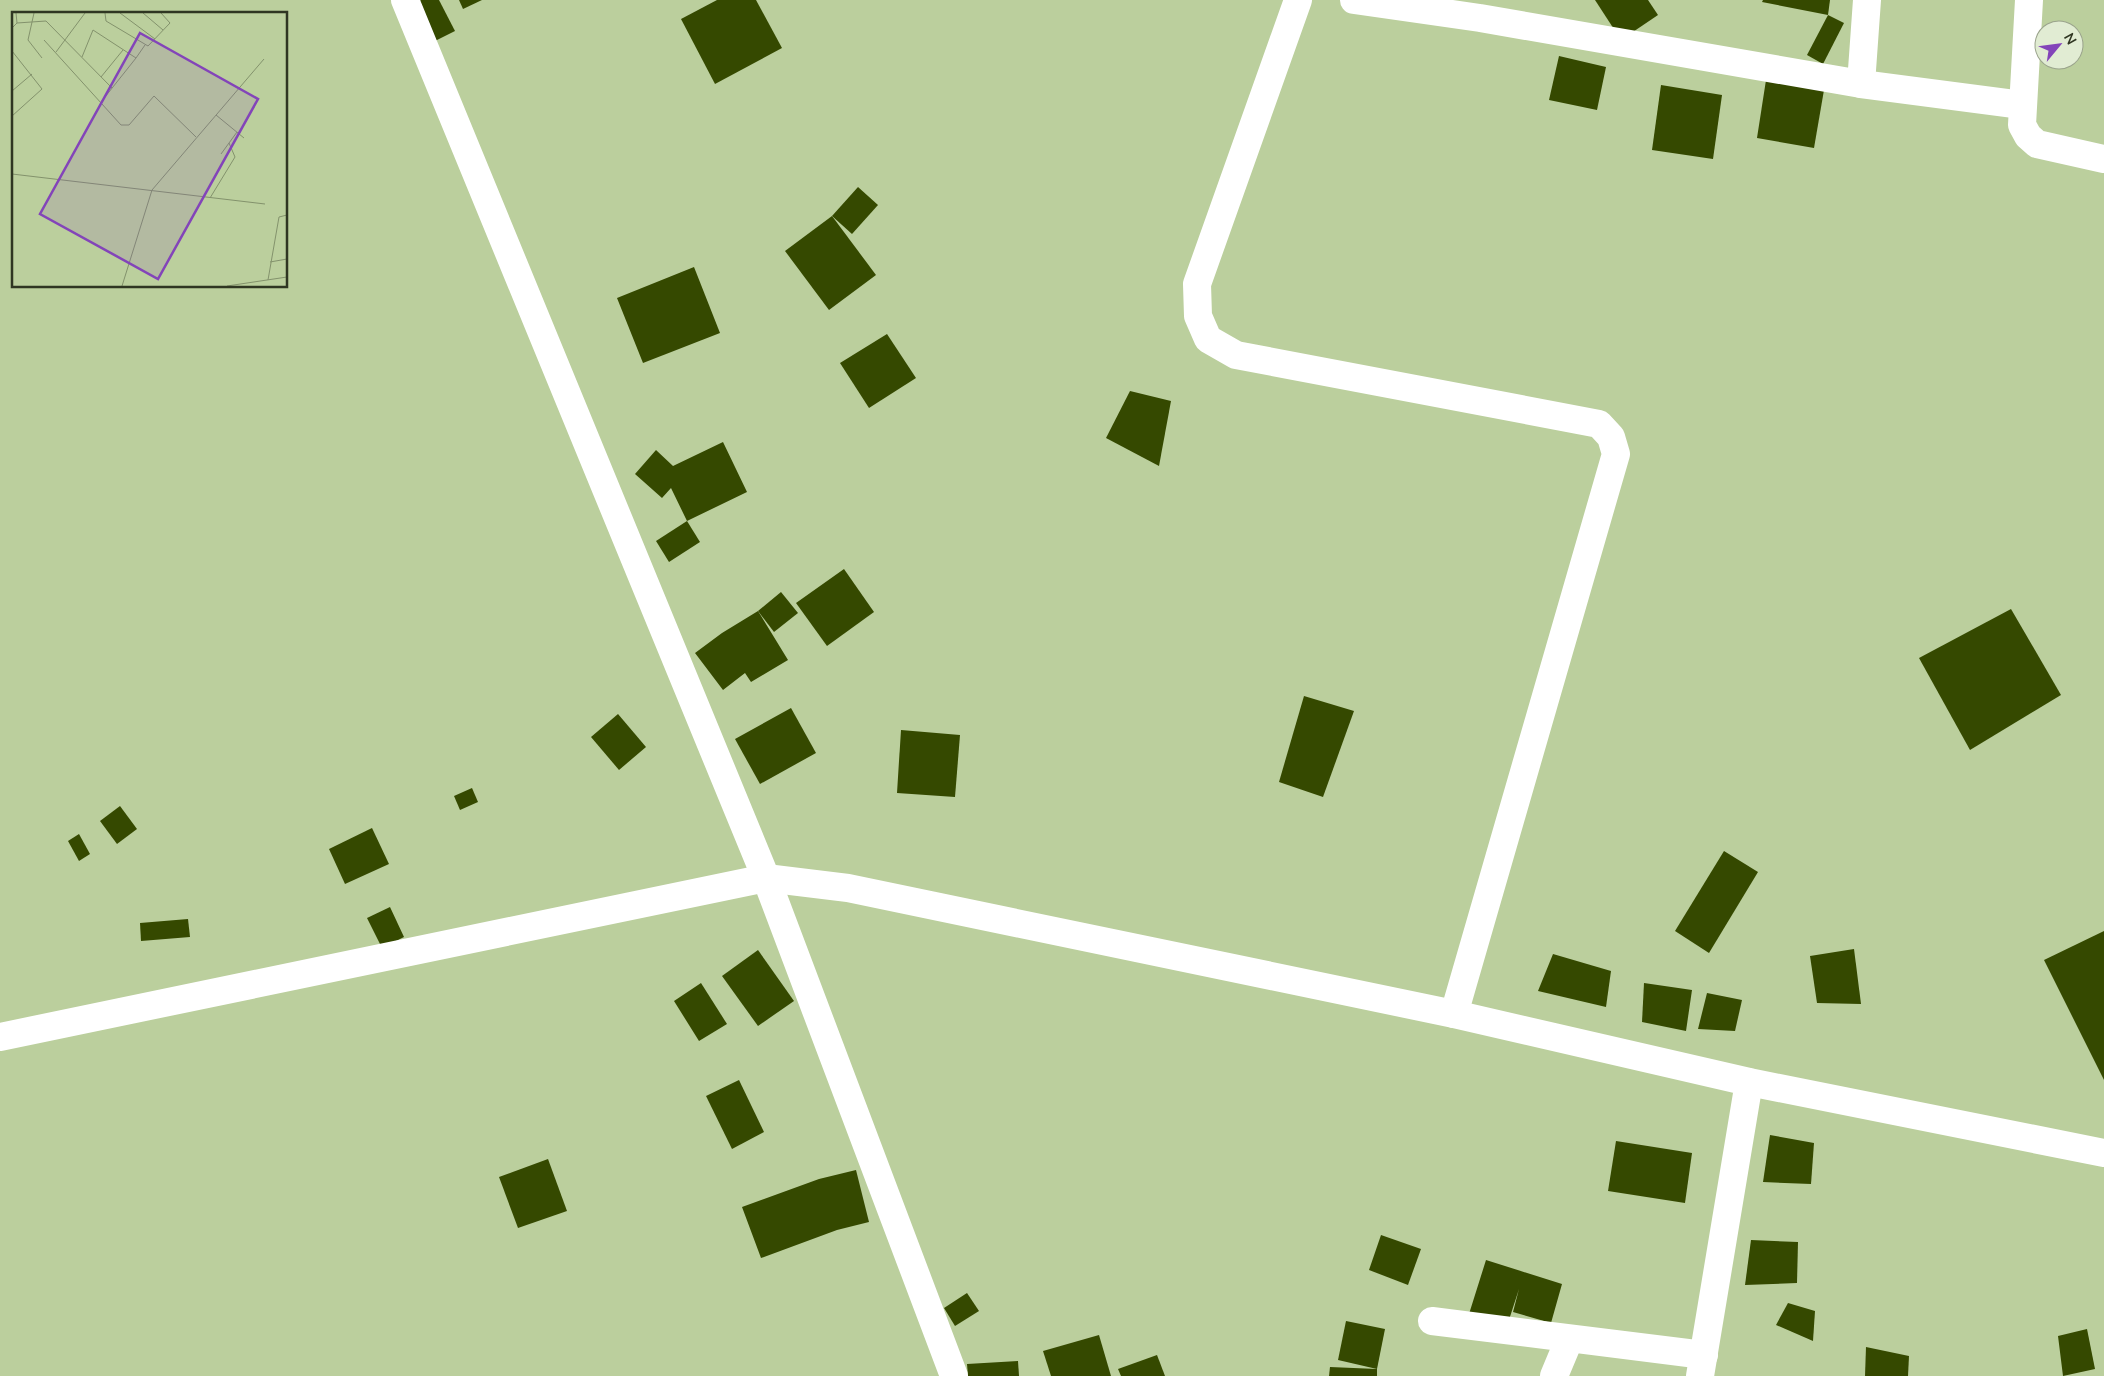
<svg xmlns="http://www.w3.org/2000/svg" width="2104" height="1376" font-family="Mulish,sans-serif">
<style>
.building{fill:#354900}
.lines{fill:none;stroke-linecap:round;stroke-linejoin:round}
.street{stroke:#fff;stroke-width:28}
.inset-road{fill:none;stroke:#83926c;stroke-width:1}
.view{fill:#8344b9;fill-opacity:0.15;stroke:#8344b9;stroke-width:2.5}
.inset-edge{fill:none;stroke:#2f3622;stroke-width:2.5}
</style>
<rect width="100%" height="100%" fill="#bbcf9d"/>
<g class="building">
<polygon points="421,0 439,0 455,31 427,45 408,6"/>
<polygon points="459,0 482,0 463,9"/>
<polygon points="717,0 756,0 782,48 715,84 681,19"/>
<polygon points="1595,0 1648,0 1658,15 1621,40"/>
<polygon points="1763,0 1830,0 1828,15 1762,2"/>
<polygon points="1828,15 1844,23 1823,64 1807,55"/>
<polygon points="1559,56 1606,67 1597,110 1549,100"/>
<polygon points="1766,80 1824,90 1814,148 1757,138"/>
<polygon points="1661,85 1722,95 1713,159 1652,150"/>
<polygon points="858,187 878,205 852,234 832,216"/>
<polygon points="832,216 876,275 829,310 785,251"/>
<polygon points="694,267 720,333 643,363 617,298"/>
<polygon points="887,334 916,378 869,408 840,363"/>
<polygon points="1130,391 1171,401 1159,466 1106,438"/>
<polygon points="723,442 747,492 687,521 671,488 662,498 635,474 656,450 673,466"/>
<polygon points="687,521 700,542 669,562 656,541"/>
<polygon points="844,569 874,612 827,646 796,603"/>
<polygon points="781,592 798,613 774,632 758,611"/>
<polygon points="2011,609 2061,695 1970,750 1919,658"/>
<polygon points="758,611 788,660 751,682 745,673 723,690 695,653 722,633"/>
<polygon points="1304,696 1354,711 1323,797 1279,782"/>
<polygon points="791,708 816,753 760,784 735,739"/>
<polygon points="618,714 646,747 619,770 591,737"/>
<polygon points="901,730 960,735 955,797 897,793"/>
<polygon points="472,788 478,802 460,810 454,796"/>
<polygon points="120,806 137,829 117,844 100,821"/>
<polygon points="372,828 389,864 345,884 329,849"/>
<polygon points="79,834 90,854 79,861 68,841"/>
<polygon points="1724,851 1758,872 1709,953 1675,931"/>
<polygon points="390,907 404,937 382,948 367,918"/>
<polygon points="188,919 190,937 141,941 140,923"/>
<polygon points="2104,931 2104,1080 2044,960"/>
<polygon points="1854,949 1861,1004 1817,1003 1810,956"/>
<polygon points="758,950 794,1001 758,1026 722,976"/>
<polygon points="1553,954 1611,971 1606,1007 1538,991"/>
<polygon points="701,983 727,1024 699,1041 674,1001"/>
<polygon points="1644,983 1692,990 1686,1031 1642,1022"/>
<polygon points="1707,993 1742,1000 1735,1031 1698,1029"/>
<polygon points="739,1080 764,1132 732,1149 706,1096"/>
<polygon points="1770,1135 1814,1143 1811,1184 1763,1182"/>
<polygon points="1616,1141 1692,1153 1685,1203 1608,1191"/>
<polygon points="548,1159 567,1211 518,1228 499,1177"/>
<polygon points="856,1170 869,1222 837,1230 761,1258 742,1207 819,1179"/>
<polygon points="1381,1235 1421,1249 1408,1285 1369,1270"/>
<polygon points="1751,1240 1798,1242 1797,1283 1745,1285"/>
<polygon points="1486,1260 1562,1284 1551,1323 1513,1312 1519,1289 1507,1326 1469,1314"/>
<polygon points="967,1293 979,1311 955,1326 944,1308"/>
<polygon points="1788,1303 1815,1311 1813,1341 1776,1325"/>
<polygon points="1346,1321 1385,1329 1377,1369 1338,1360"/>
<polygon points="2087,1329 2095,1369 2063,1376 2058,1336"/>
<polygon points="1099,1335 1111,1376 1051,1376 1043,1351"/>
<polygon points="1866,1347 1909,1356 1908,1376 1865,1376"/>
<polygon points="1157,1355 1165,1376 1121,1376 1118,1369"/>
<polygon points="1018,1361 1019,1376 968,1376 967,1364"/>
<polygon points="1330,1367 1377,1369 1377,1376 1329,1376"/>
</g>
<g class="lines">
<g class="street">
<polyline points="405,0 766,878 954,1376"/>
<polyline points="1298,0 1197,284 1198,316 1208,339 1236,355 1599,424 1611,437 1616,454 1454,1014"/>
<polyline points="1354,0 1480,18 1861,84 1867,0"/>
<polyline points="2029,0 2022,125 2028,136 2037,144 2104,159"/>
<polyline points="1861,84 2022,105"/>
<polyline points="0,1037 766,878 848,888 1454,1014 1749,1082 2104,1153"/>
<polyline points="1432,1321 1704,1355"/>
<polyline points="1554,1376 1569,1340"/>
<polyline points="1700,1376 1749,1082"/>
</g>
</g>
<g transform="translate(12 12)">
<rect width="275" height="275" fill="#bbcf9d"/>
<path class="inset-road" d="M22,1L16,28L30,46M93,1L94,9L136,34L158,11L149,1M108,1L143,27M131,1L151,18M5,11L34,9L100,76M0,16L5,11L4,1M32,28L109,113H117L142,84L184,125M0,39L30,77L0,104M44,40L73,1M70,45L81,18L124,46L89,90M124,46L133,33M89,65L111,38M0,79L20,62M204,103L232,126M209,142L225,120M0,162L253,192M198,186L223,145L217,131M258,250L275,247M256,268L267,205L275,203M110,274L140,178L252,47M215,274L275,265"/>
<path class="view" d="M128,21L246,87L146,267L28,202Z"/>
<rect width="275" height="275" class="inset-edge"/>
</g>
<g transform="translate(2059 45) rotate(61)"><circle r="24" fill="#e1ecd3" stroke="#9aa38c"/>
<path d="M0-4L9 19L0 12L-9 19Z" fill="#8344b9"/>
<text y="-8" font-size="14" font-weight="bold" text-anchor="middle" fill="#2f3622">N</text>
</g>
</svg>
